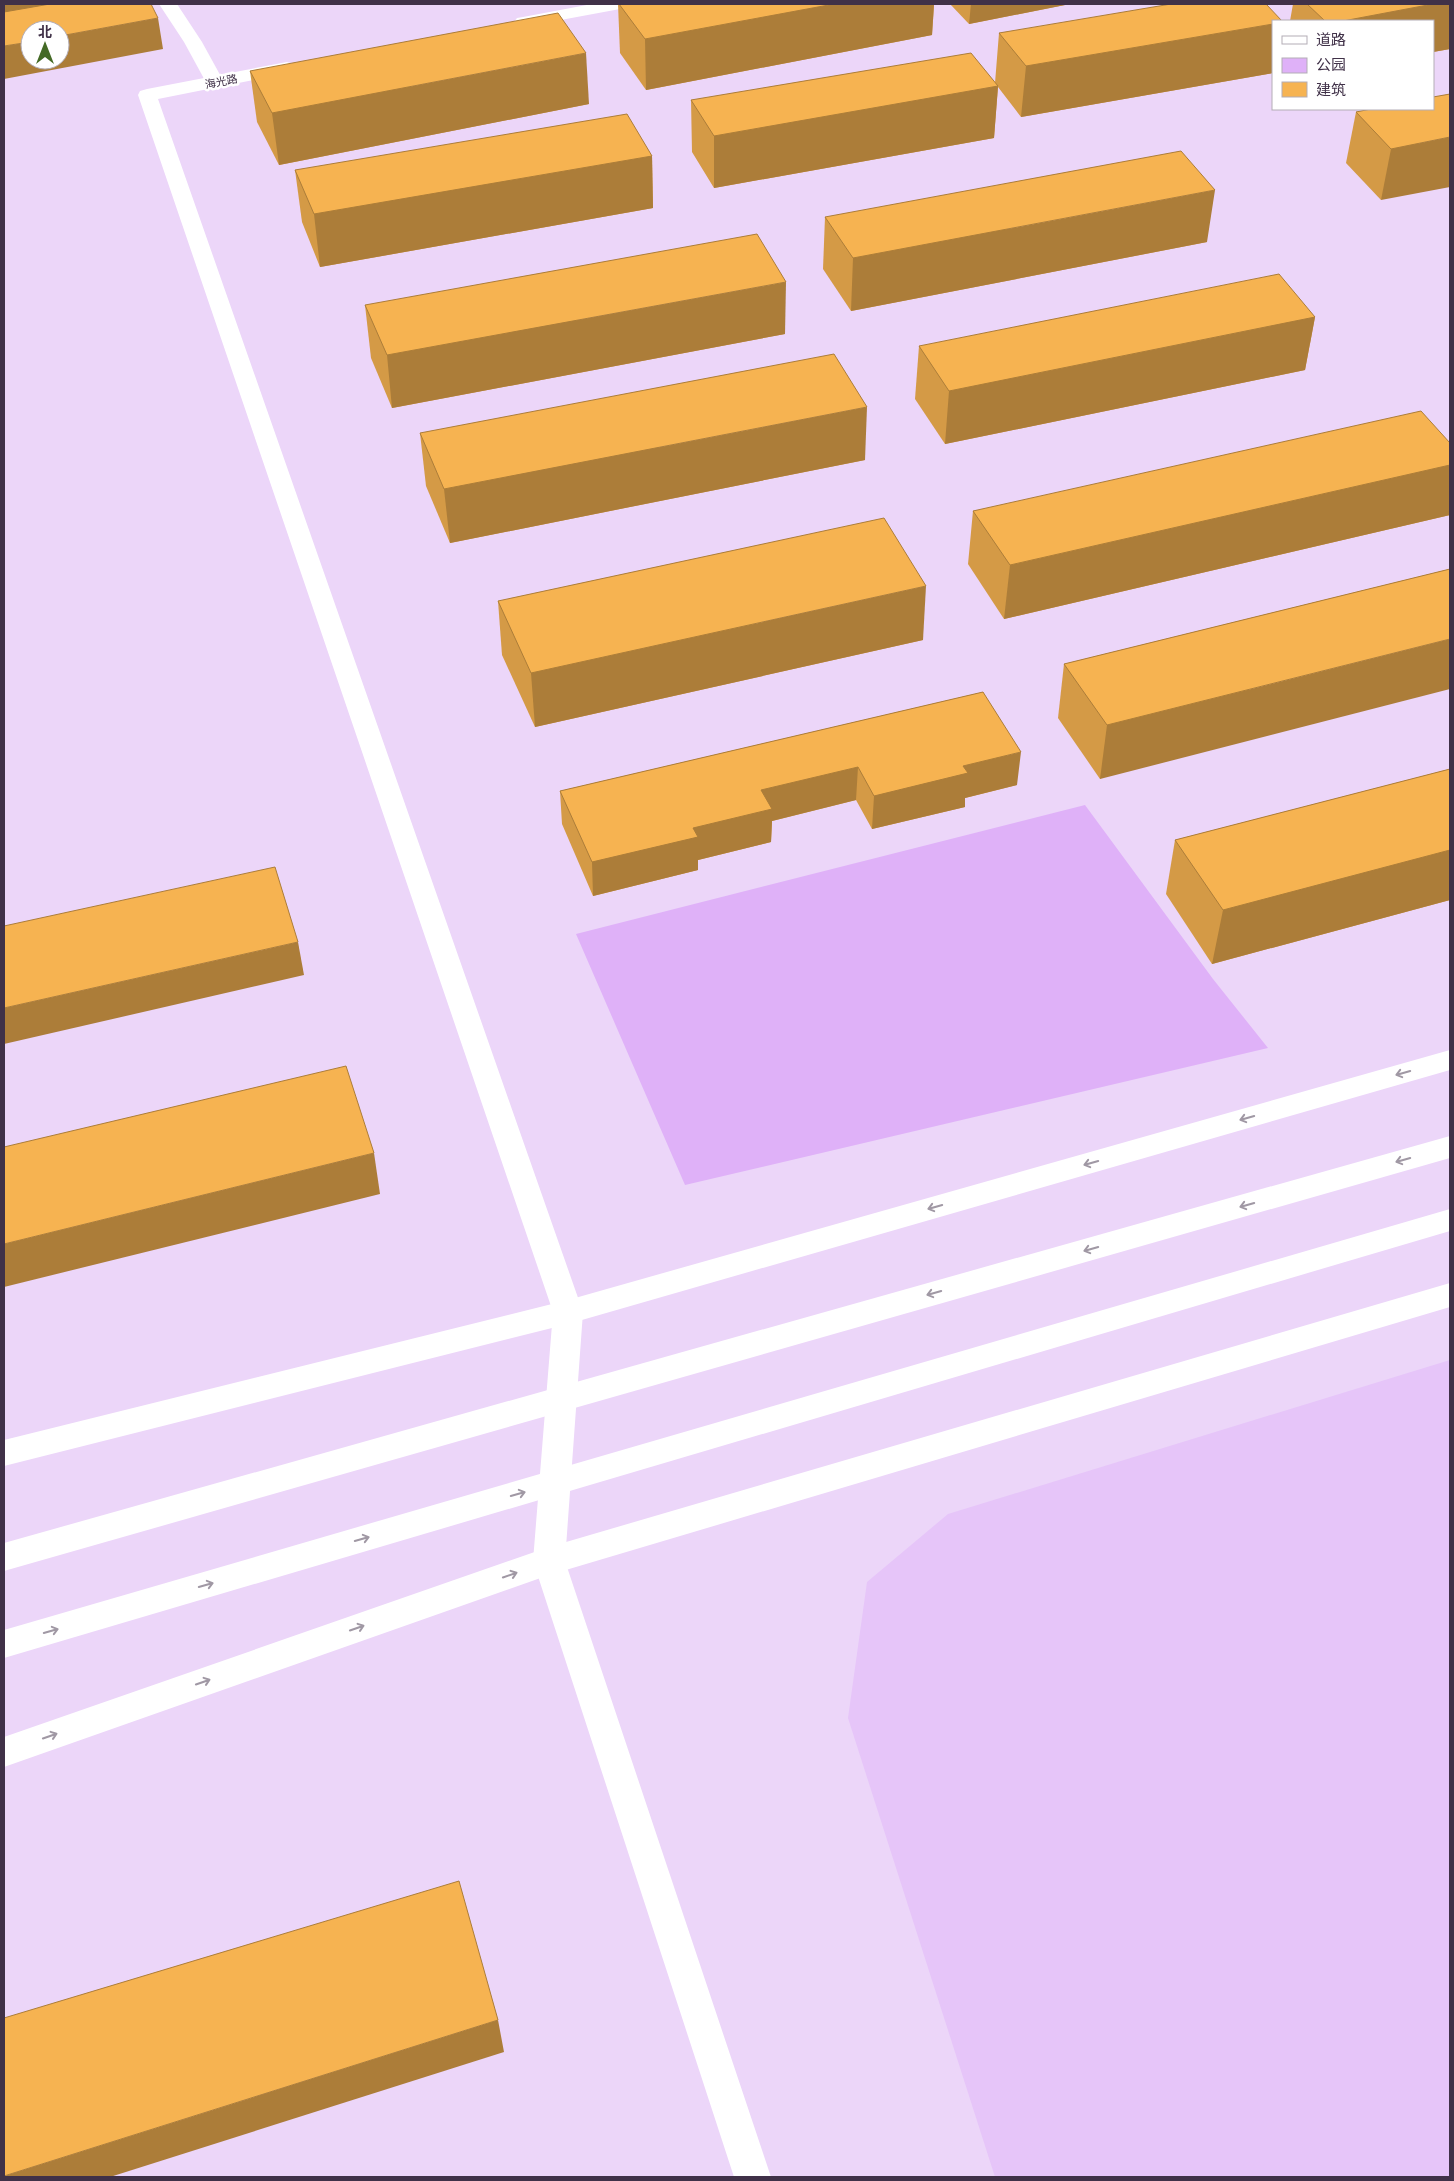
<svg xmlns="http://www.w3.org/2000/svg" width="1454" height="2181" font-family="'Open Sans','Noto Sans SC',sans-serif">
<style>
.built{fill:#e6c5f9}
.green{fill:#dfb1f8}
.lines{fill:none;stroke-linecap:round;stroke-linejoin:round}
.service{fill:#fff;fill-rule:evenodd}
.minor{fill:#fff;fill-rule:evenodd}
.tertiary{fill:#fff;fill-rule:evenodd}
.primary{fill:#fff;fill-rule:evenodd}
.wall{fill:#d49a46}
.shaded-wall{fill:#ac7d39}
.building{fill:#f6b351;stroke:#ac7d39}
.oneway{stroke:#a098a4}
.labels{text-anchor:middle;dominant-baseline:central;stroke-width:5;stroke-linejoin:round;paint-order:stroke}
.far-street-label{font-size:11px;fill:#403148;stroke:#fff}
</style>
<rect width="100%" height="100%" fill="#ecd6f9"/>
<polygon class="built" points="1450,1360 1450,2177 995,2177 848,1718 867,1582 948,1514"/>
<polygon class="green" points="1085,805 1213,979 1268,1048 685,1185 576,934"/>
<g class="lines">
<polygon class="service" points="159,4 177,4 202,42 224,82 222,86 215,88 208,86 184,42"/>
<g class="minor">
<polygon points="1450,1050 1450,1070 568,1324 4,1466 4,1440 568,1300"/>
<polygon points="1450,1283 1450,1307 549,1575 4,1767 4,1737 549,1547"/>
</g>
<g class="tertiary">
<polygon points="592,4 629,4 626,8 620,9 523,27 517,26 514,22 517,18 523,17"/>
<polygon points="287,62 294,64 296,68 294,72 158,99 583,1312 565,1561 771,2177 734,2177 533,1561 553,1312 138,95 140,91 147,89"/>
</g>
<g class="primary">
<polygon points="1450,1136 1450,1158 4,1571 4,1543"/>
<polygon points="1450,1209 1450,1231 4,1658 4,1630"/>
</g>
</g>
<g class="wall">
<polygon points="618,4 934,4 932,35 646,90 620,53"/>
<polygon points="950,4 1070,4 969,24"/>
<polygon points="1293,4 1450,4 1450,49 1433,52 1433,21 1290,21"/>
<polygon points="1273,21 1273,73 1021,117 998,87 994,138 714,188 692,152 691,100 995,83 999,33"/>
<polygon points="250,71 589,104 279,165 257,122"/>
<polygon points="1450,94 1381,200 1346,163 1356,112"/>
<polygon points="652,156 653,208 320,267 302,222 295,170"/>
<polygon points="825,217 1207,242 851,311 823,269"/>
<polygon points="365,305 785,334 392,408 371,358"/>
<polygon points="1315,317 1305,370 945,444 915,399 919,346"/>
<polygon points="420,433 865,460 450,543 426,486"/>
<polygon points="1450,443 1450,515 1004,619 968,564 973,511"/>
<polygon points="1450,569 1100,779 1058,718 1064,664"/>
<polygon points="498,601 923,640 535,727 502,655"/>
<polygon points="983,692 1017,785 965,798 965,807 872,829 856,800 772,821 771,842 698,860 698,870 593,896 562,824 560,791"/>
<polygon points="1450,769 1450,900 1212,964 1166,894 1175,840"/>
</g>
<g class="shaded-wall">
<polygon points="4,4 68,4 4,16"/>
<polygon points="834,4 934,4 932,35 646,90 645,39"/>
<polygon points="971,4 1070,4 969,24"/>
<polygon points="1433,4 1450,4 1450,49 1433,52 1433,21 1343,21"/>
<polygon points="158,18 163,49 4,79 4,46 30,42 30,60 60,60 60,36"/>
<polygon points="1273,24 1273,73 1021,117 1026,66"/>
<polygon points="586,53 589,104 279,165 272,113"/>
<polygon points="998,86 994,138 714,188 714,136"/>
<polygon points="1450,137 1450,187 1381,200 1391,149"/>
<polygon points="652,156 653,208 320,267 314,214"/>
<polygon points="1215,190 1207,242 851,311 853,258"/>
<polygon points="786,282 785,334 392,408 387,355"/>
<polygon points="1315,317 1305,370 945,444 949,391"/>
<polygon points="867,407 865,460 450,543 444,489"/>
<polygon points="1450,465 1450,515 1004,619 1010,565"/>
<polygon points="926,586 923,640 535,727 531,673"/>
<polygon points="1450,639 1450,689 1100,779 1107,725"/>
<polygon points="1021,752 1017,785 965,798 965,807 872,829 874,796 963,766"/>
<polygon points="858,767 856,800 772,821 771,842 698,860 698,870 593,896 592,862 693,828 761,790"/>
<polygon points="1450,850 1450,900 1212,964 1223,910"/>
<polygon points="298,942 304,975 4,1044 4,1008"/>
<polygon points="374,1153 380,1194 4,1287 4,1244"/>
<polygon points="498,2020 504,2052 110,2177 4,2177 4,2176"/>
</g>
<g class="building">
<polygon points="50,4 151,4 158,18 60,36 60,30 30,30 30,42 4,46 4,12"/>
<polygon points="619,4 834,4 645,39"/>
<polygon points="1171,4 1266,4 1282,21 1273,21 1273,24 1026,66 999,33"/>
<polygon points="1307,4 1433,4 1343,21 1325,21"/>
<polygon points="558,13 586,53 272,113 250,71"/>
<polygon points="971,53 998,86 714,136 691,100"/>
<polygon points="1450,94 1450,137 1391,149 1356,112 1371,109 1433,109 1433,97"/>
<polygon points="627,114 652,156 314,214 295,170"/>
<polygon points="1181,151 1215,190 853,258 825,217"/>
<polygon points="757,234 786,282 387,355 365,305"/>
<polygon points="1279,274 1315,317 949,391 919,346"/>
<polygon points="834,354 867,407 444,489 420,433"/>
<polygon points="1421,411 1450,443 1450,465 1010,565 973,511"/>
<polygon points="884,518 926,586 531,673 498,601"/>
<polygon points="1450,569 1450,639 1107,725 1064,664"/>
<polygon points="983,692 1021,752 963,766 968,773 874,796 858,767 761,790 772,809 693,828 698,837 592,862 560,791"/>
<polygon points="1450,769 1450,850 1223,910 1175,840"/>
<polygon points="275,867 298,942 4,1008 4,926"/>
<polygon points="346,1066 374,1153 4,1244 4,1147"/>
<polygon points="459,1881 498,2020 4,2176 4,2018"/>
</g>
<defs><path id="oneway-shaft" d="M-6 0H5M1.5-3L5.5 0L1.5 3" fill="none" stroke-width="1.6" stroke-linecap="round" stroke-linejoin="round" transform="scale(1.25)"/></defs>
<g class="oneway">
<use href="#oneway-shaft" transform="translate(1403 1073) rotate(164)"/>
<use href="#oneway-shaft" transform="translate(1247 1118) rotate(164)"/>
<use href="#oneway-shaft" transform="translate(1403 1160) rotate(164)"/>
<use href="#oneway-shaft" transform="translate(1091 1163) rotate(164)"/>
<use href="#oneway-shaft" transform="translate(1247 1205) rotate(164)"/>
<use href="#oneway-shaft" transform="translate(935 1207) rotate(164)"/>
<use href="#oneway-shaft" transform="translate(1091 1249) rotate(164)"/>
<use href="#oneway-shaft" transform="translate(934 1293) rotate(164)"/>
<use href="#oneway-shaft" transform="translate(518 1494) rotate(-16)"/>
<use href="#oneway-shaft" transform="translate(362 1539) rotate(-16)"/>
<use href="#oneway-shaft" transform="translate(510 1575) rotate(-19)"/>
<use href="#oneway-shaft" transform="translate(206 1585) rotate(-16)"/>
<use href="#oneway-shaft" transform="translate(357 1628) rotate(-19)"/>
<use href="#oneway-shaft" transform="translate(51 1631) rotate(-16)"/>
<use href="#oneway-shaft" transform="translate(203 1682) rotate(-19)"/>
<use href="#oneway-shaft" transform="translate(50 1736) rotate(-19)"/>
</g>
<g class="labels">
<g class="far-street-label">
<text transform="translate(221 81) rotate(-11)">海光路</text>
</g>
</g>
<rect width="1454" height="2181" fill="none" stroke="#403148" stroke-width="10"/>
<rect x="1272" y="20" width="162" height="90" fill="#ffffff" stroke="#b3adb6"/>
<rect x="1282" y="36" width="25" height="8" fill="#ffffff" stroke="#b3adb6"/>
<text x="1316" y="45" font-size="15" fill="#403148">道路</text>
<rect x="1282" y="58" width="25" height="15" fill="#dfb1f8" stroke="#b3adb6"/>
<text x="1316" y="70" font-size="15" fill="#403148">公园</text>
<rect x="1282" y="82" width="25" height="15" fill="#f6b351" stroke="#b3adb6"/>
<text x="1316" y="95" font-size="15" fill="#403148">建筑</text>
<g transform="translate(45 45)"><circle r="24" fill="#ffffff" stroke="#b3adb6"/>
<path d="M0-4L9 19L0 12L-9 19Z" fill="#446a25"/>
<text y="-8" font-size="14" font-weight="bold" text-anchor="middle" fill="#403148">北</text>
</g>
</svg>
